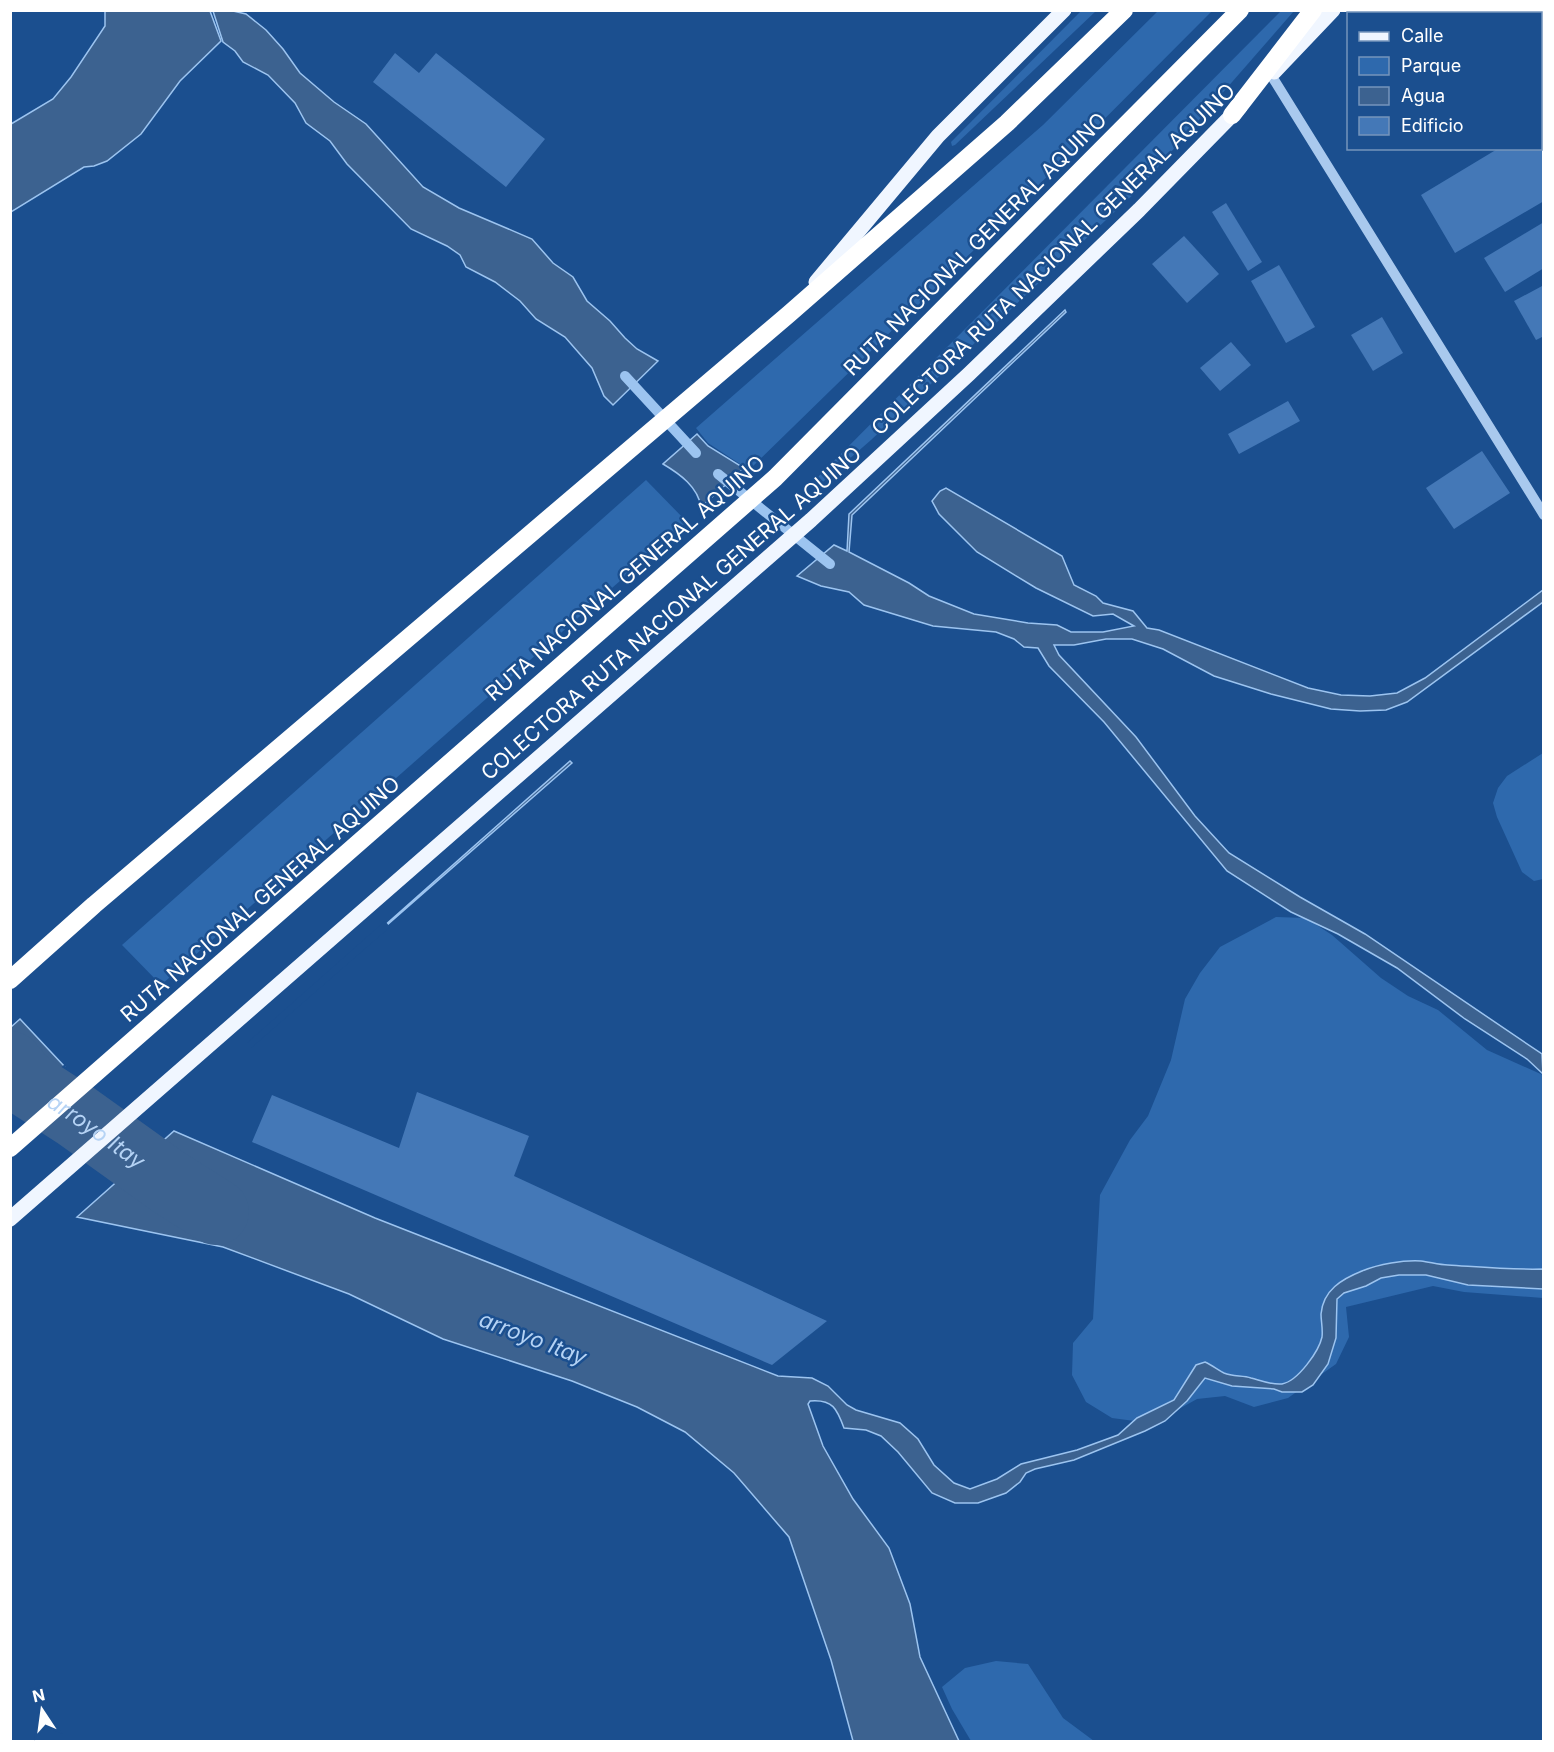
<svg xmlns="http://www.w3.org/2000/svg" width="1554" height="1752" font-family="Inter,sans-serif">
<style>
.green{fill:#2e69ad}
.water{fill:#3c6290;stroke:#9cc4f0;stroke-width:1.5}
.pier{fill:#1b4f8f}
.lines{fill:none;stroke-linecap:round;stroke-linejoin:round}
.stream{stroke:#9cc4f0;stroke-width:10}
.river{stroke:#3c6290;stroke-width:66}
.building{fill:#4478b7}
.minor{stroke:#a9c9ee;stroke-width:10}
.major{stroke:#f0f6ff;stroke-width:15}
.highway{stroke:#fff;stroke-width:18}
.labels{text-anchor:middle;dominant-baseline:central;stroke-width:5;stroke-linejoin:round;paint-order:stroke}
.street-label{font-size:21px;fill:#fff;stroke:#1b4f8f}
.water-label{font-size:22px;font-style:italic;fill:#b5d3f5;stroke:#1b4f8f}
</style>
<rect width="100%" height="100%" fill="#1b4f8f"/>
<g class="green">
<polygon points="1081,11 1096,11 955,145 952,146 951,142"/>
<polygon points="1158,11 1212,11 955,269 749,470 708,443 696,428 1043,125"/>
<polygon points="1281,11 1294,11 1137,191 871,440 816,488 811,487 811,484"/>
<polygon points="646,480 687,522 161,985 122,945"/>
<polygon points="1543,753 1543,879 1534,881 1522,872 1497,817 1493,803 1498,788 1507,776"/>
<polygon points="1276,917 1306,918 1332,935 1381,978 1408,996 1438,1010 1487,1050 1543,1075 1543,1298 1464,1292 1433,1286 1346,1307 1349,1337 1336,1364 1288,1398 1254,1407 1225,1396 1197,1399 1170,1414 1142,1422 1112,1418 1086,1402 1072,1375 1073,1343 1093,1319 1100,1195 1130,1140 1148,1116 1171,1060 1185,999 1200,973 1220,947"/>
<polygon points="996,1661 1028,1664 1063,1718 1094,1741 971,1741 952,1709 942,1687 965,1668"/>
</g>
<g class="water">
<polygon points="105,11 210,11 221,41 180,81 141,134 107,161 94,166 84,167 11,212 11,124 53,99 71,77 105,26"/>
<polygon points="213,11 233,11 246,14 266,30 283,49 300,73 334,102 366,124 423,187 459,208 532,239 553,263 573,277 587,301 610,321 625,338 637,349 658,361 613,405 604,396 592,368 565,337 536,319 520,301 495,282 466,267 460,255 447,246 411,229 347,164 330,141 306,123 295,103 268,75 243,62 235,51 223,42"/>
<polygon points="1065,310 1066,312 852,515 849,552 909,583 929,596 974,614 1028,623 1057,625 1071,632 1103,632 1134,626 1113,614 1093,616 1036,588 977,552 939,514 932,501 940,491 946,488 1062,556 1074,585 1096,596 1103,603 1133,611 1147,628 1159,630 1308,688 1341,695 1370,696 1397,693 1425,678 1543,590 1543,602 1407,702 1386,710 1360,711 1331,709 1271,694 1214,676 1163,649 1132,639 1106,639 1074,645 1054,645 1059,655 1136,737 1195,816 1229,853 1300,897 1365,934 1542,1054 1543,1074 1527,1059 1465,1019 1397,968 1338,934 1291,912 1227,871 1104,722 1049,666 1038,648 1024,647 1014,639 996,632 933,626 864,605 849,592 821,586 797,576 834,545 847,551 849,514"/>
<path d="M697,434L708,446L744,468L701,507C698,487 680,474 663,464Z"/>
<polygon points="570,761 572,763 249,1046"/>
<polygon points="20,1019 65,1067 11,1115 11,1027"/>
<path d="M174,1131L375,1218L778,1376L812,1378L828,1386L847,1405L856,1410L900,1423L918,1439L934,1465L954,1483L970,1489L997,1479L1021,1464L1077,1450L1118,1435L1137,1418L1174,1400L1196,1365L1205,1362C1212,1365 1218,1370 1224,1373C1233,1377 1243,1375 1251,1378C1262,1381 1271,1385 1282,1384C1298,1381 1319,1351 1322,1337C1323,1329 1321,1321 1321,1314C1323,1290 1342,1279 1362,1271C1379,1264 1403,1260 1421,1261C1430,1262 1439,1265 1448,1265C1480,1267 1511,1270 1543,1269V1289L1468,1285L1426,1275H1399L1381,1278L1366,1286L1344,1293L1337,1299L1336,1338L1328,1364L1313,1385L1302,1392H1282L1274,1389L1232,1386L1205,1378L1187,1401L1165,1421L1145,1431L1074,1460L1035,1469L1026,1473L1020,1482L1006,1493L978,1503H955L932,1493L898,1452L881,1436L866,1430L844,1428C837,1409 833,1399 810,1401L808,1404L823,1446L853,1499L889,1548L910,1604L920,1657L959,1741H853L831,1660L789,1537L734,1473L685,1432L637,1407L572,1381L443,1339L349,1294L223,1247L77,1217Z"/>
</g>
<g class="pier">
<polygon points="385,921 390,927 251,1048 247,1048 247,1043"/>
<polygon points="65,1064 67,1070 10,1118 11,1112"/>
</g>
<g class="lines">
<g class="stream">
<polyline points="625,376 696,453"/>
<polyline points="718,474 830,564"/>
</g>
<path class="river" id="s1" d="M10,1064L27,1084L75,1115L170,1183L216,1212"/>
</g>
<g class="building">
<polygon points="395,53 419,73 436,53 545,139 506,187 373,82"/>
<polygon points="1544,122 1544,201 1455,253 1421,195 1499,148 1540,148 1540,124"/>
<polygon points="1226,203 1262,262 1248,271 1212,212"/>
<polygon points="1544,222 1544,268 1505,292 1484,258"/>
<polygon points="1184,236 1219,274 1187,303 1152,264"/>
<polygon points="1279,265 1315,327 1286,343 1251,281"/>
<polygon points="1544,285 1544,336 1536,340 1514,301"/>
<polygon points="1382,317 1403,353 1373,371 1351,335"/>
<polygon points="1231,342 1251,365 1220,391 1200,368"/>
<polygon points="1288,401 1300,421 1239,454 1228,434"/>
<polygon points="1482,451 1510,493 1454,529 1426,488"/>
<polygon points="417,1092 529,1136 514,1176 827,1321 772,1365 252,1142 272,1095 399,1148"/>
</g>
<g class="lines">
<polyline class="minor" points="1271,75 1544,515"/>
<g class="major">
<polyline points="1274,72 1333,10"/>
<polyline points="816,282 938,136 1064,10"/>
<polyline points="10,1219 811,520 969,374 1139,210 1240,107"/>
</g>
<g class="highway">
<polyline points="1232,115 1313,10"/>
<polyline points="10,980 94,905 789,314 1007,123 1124,10"/>
<polyline points="10,1148 775,478 1240,10"/>
</g>
</g>
<g class="labels">
<g class="street-label">
<text transform="translate(975 244) rotate(-45)">RUTA NACIONAL GENERAL AQUINO</text>
<text transform="translate(1053 259) rotate(-44)">COLECTORA RUTA NACIONAL GENERAL AQUINO</text>
<text transform="translate(625 578) rotate(-41)">RUTA NACIONAL GENERAL AQUINO</text>
<text transform="translate(671 613) rotate(-41)">COLECTORA RUTA NACIONAL GENERAL AQUINO</text>
<text transform="translate(260 899) rotate(-41)">RUTA NACIONAL GENERAL AQUINO</text>
</g>
<g class="water-label">
<text stroke="none"><textPath href="#s1" startOffset="110">arroyo Itay</textPath></text>
<text transform="translate(533 1338) rotate(21)">arroyo Itay</text>
</g>
</g>
<rect width="1554" height="1752" fill="none" stroke="#ffffff" stroke-width="24"/>
<rect x="1347" y="12" width="195" height="138" fill="#1b4f8f" stroke="#7695bc" stroke-width="1.5"/>
<rect x="1359" y="32" width="30" height="9" fill="#f0f6ff" stroke="#7695bc" stroke-width="1.5"/>
<text x="1401" y="42" font-size="18" fill="#ffffff">Calle</text>
<rect x="1359" y="57" width="30" height="18" fill="#2e69ad" stroke="#7695bc" stroke-width="1.5"/>
<text x="1401" y="72" font-size="18" fill="#ffffff">Parque</text>
<rect x="1359" y="87" width="30" height="18" fill="#3c6290" stroke="#7695bc" stroke-width="1.5"/>
<text x="1401" y="102" font-size="18" fill="#ffffff">Agua</text>
<rect x="1359" y="117" width="30" height="18" fill="#4478b7" stroke="#7695bc" stroke-width="1.5"/>
<text x="1401" y="132" font-size="18" fill="#ffffff">Edificio</text>
<g transform="translate(42 1710) rotate(347)" stroke="#1b4f8f" stroke-width="4.5" paint-order="stroke">
<path d="M0-4.5L10 22L0 15L-10 22Z" fill="#ffffff"/>
<text y="-9" font-size="16" font-weight="bold" text-anchor="middle" fill="#ffffff">N</text>
</g>
</svg>
